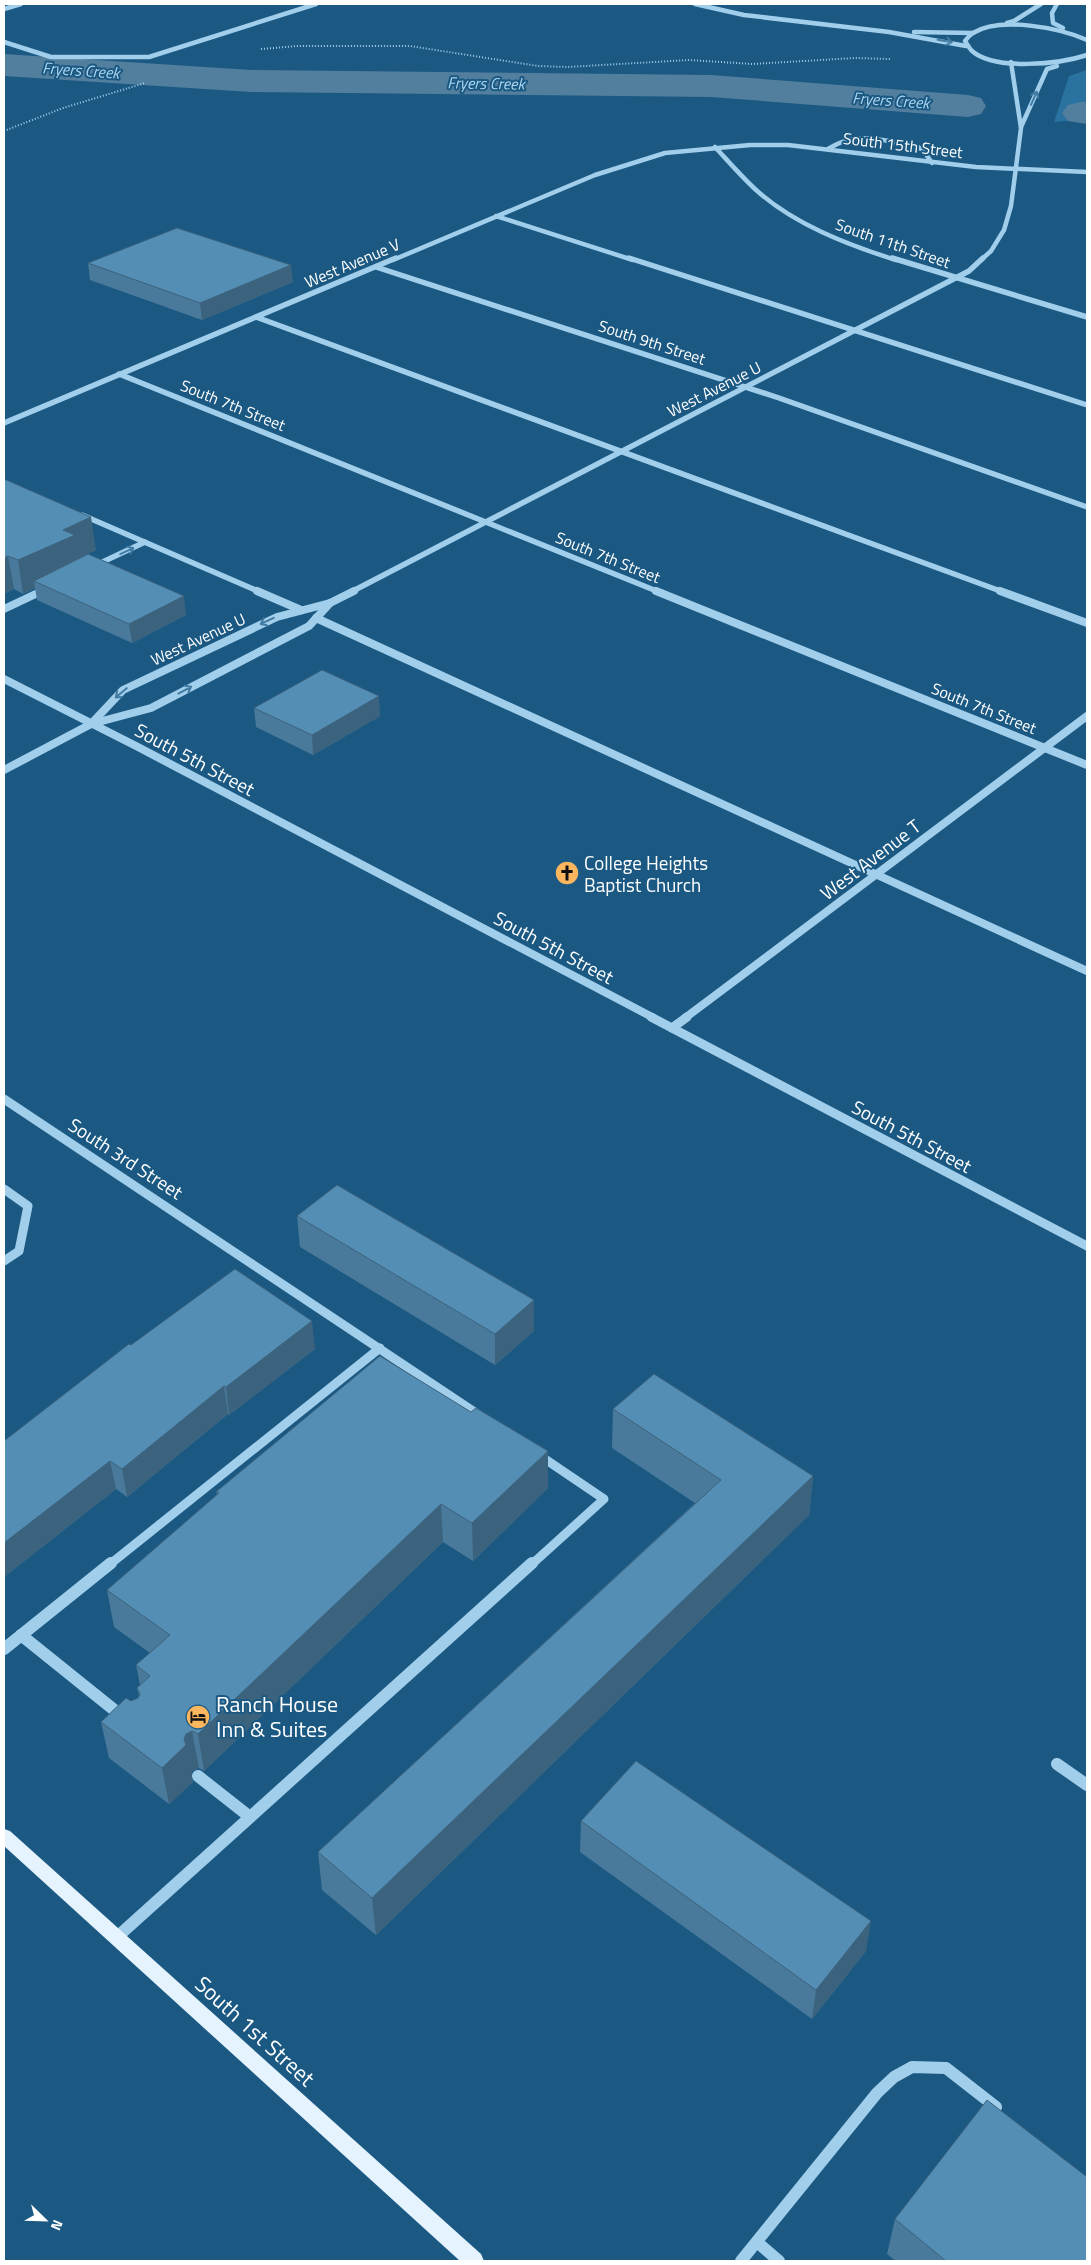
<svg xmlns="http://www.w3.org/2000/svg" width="1091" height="2265" font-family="'Titillium Web',sans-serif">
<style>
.green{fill:#2a72a0}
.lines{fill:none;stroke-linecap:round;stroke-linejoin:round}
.river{fill:#537f9e;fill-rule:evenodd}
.path{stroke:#a1ceeb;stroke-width:2;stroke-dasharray:1 2;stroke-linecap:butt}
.minor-far4{stroke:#a1ceeb;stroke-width:4.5}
.minor-far3{stroke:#a1ceeb;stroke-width:5.5}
.minor-far2{stroke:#a1ceeb;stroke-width:8}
.minor-far1{stroke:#a1ceeb;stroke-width:9}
.minor{stroke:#a1ceeb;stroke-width:12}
.major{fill:#e5f3ff;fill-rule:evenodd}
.wall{fill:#497a9b}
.shaded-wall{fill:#3c637e}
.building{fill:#558eb4;stroke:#3c637e}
.oneway{stroke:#437ca2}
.labels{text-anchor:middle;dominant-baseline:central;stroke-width:4;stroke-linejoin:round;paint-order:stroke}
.far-water-label{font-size:16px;font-style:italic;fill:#acd7f2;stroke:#1b5983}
.far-street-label{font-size:16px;fill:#fff;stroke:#1b5983}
.street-label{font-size:19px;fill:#fff;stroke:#1b5983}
.poi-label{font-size:19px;fill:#fff;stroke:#1b5983;text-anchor:start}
.near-poi-label{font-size:22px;fill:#fff;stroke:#1b5983;text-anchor:start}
.near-street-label{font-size:22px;fill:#fff;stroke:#1b5983}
</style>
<rect width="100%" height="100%" fill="#1b5983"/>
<polygon class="green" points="1087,70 1087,119 1054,122 1069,76"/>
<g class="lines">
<g class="river">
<polygon points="4,54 251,70 711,75 968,95 981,98 986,106 981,114 968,117 711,97 251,92 4,76"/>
<polygon points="1081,102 1087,102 1087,124 1068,121 1062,113 1068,105"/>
</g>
<g class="path">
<polyline points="261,49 298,46 410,46 538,66 567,67 689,60 752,64 855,58 890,59"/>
<polyline points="4,131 63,108 145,83"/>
</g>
<g class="minor-far4">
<polyline points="695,4 744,15 889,32 966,46"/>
<polyline points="1057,4 1052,13 1053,23 1063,28"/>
<polyline points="4,9 21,4"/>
<polyline points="1007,23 1014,21 1041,4"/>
<polyline points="914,32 973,33"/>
<path d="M1087,40C1060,28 1000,16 973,33C970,35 967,38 965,41C967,44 969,48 972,51C995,71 1060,64 1087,55"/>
<polyline points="4,42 51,57 149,57 316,4"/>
<polyline points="1021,127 1047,69 1057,66"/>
<path d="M715,147C728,161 741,176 755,189C793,224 848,245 896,260"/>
<path d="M828,149C857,130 884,141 916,146L923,150L932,163"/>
<polyline points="496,216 633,260"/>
<polyline points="393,260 595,175 665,153 750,145 788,145 976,167 1087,172"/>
<polyline points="981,260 991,251 1004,230 1011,206 1021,128 1011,62"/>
</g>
<g class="minor-far3">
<polyline points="629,258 1087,405"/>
<polyline points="892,258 1087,317"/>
<polyline points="376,267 779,398 1087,507"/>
<polyline points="256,317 1003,592"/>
<polyline points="119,374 659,592"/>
<polyline points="4,423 396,258"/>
<polyline points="82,515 260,592"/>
<polyline points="94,566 145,542"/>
<polyline points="40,592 46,589"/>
<polyline points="351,592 969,271 983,258"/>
</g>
<g class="minor-far2">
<polyline points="257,591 301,610"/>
<polyline points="656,591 1087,765"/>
<polyline points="1000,591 1087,623"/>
<polyline points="4,609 42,591"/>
<polyline points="316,618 1087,971"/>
<polyline points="4,679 138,747 654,1018"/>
<polyline points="91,724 123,690 277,617 330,603 354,591"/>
<polyline points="4,770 91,724 151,708 309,626 330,603"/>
<polyline points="685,1018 1087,716"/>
</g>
<g class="minor-far1">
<polyline points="651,1017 1087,1246"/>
<polyline points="672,1028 687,1017"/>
<polyline points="4,1099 482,1417"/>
<polyline points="4,1189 28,1206 19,1251 4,1261"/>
<polyline points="109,1565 380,1348"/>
<polyline points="531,1565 604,1499 539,1455"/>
</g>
<g class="minor">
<polyline points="21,1635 123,1717"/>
<polyline points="4,1649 111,1563"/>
<polyline points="1057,1764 1087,1785"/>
<polyline points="198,1776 250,1817"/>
<polyline points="116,1938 532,1563"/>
<polyline points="757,2242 779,2261"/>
<polyline points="741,2261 877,2093 894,2077 912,2067 946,2068 996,2107"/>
</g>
<polygon class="major" points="4,1829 10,1831 481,2254 484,2261 460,2261 4,1846"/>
</g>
<g class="wall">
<polygon points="88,263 293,282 202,320 90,280"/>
<polygon points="4,479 96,550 78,558 78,559 186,615 132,643 37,600 35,588 23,594 14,589 4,594"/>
<polygon points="254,708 380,716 313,755 256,727"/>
<polygon points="297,1216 534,1331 495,1365 300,1247"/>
<polygon points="131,1345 315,1349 229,1415 228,1414 127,1497 116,1489 4,1577"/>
<polygon points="613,1409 813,1476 809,1515 376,1935 322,1890 318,1852 695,1503 612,1448"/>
<polygon points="548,1488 473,1561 443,1542 204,1771 199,1768 192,1771 191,1773 193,1782 169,1804 109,1758 101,1722 131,1701 138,1698 139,1696 137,1688 140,1685 136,1665 150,1653 114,1627 107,1590 217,1495 216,1492"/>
<polygon points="581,1821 866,1951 812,2019 580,1852"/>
<polygon points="895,2219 1087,2261 896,2261 887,2254"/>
</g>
<g class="shaded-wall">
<polygon points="291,265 293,282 202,320 200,303"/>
<polygon points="91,517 96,550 78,558 80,568 34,581 35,588 23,594 18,560 63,530"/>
<polygon points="8,556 14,589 4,594 4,558"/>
<polygon points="184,596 186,615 132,643 129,624"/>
<polygon points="379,696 380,716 313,755 312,735"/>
<polygon points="534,1300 534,1331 495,1365 495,1334"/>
<polygon points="312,1321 315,1349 229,1415 226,1387"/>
<polygon points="224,1386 228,1414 127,1497 122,1469"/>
<polygon points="548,1451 548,1488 473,1561 472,1523"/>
<polygon points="110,1461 116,1489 4,1577 4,1543"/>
<polygon points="813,1476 809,1515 376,1935 372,1898"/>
<polygon points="441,1504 443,1542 204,1771 198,1734"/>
<polygon points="192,1731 199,1768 192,1771 191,1773 193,1782 169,1804 162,1768 184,1739 186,1734"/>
<polygon points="871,1921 866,1951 812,2019 816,1990"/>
</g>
<g class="building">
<polygon points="177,228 291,265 200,303 88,263"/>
<polygon points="4,479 91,517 63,530 75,535 18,560 8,556 4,558"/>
<polygon points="88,554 184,596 129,624 34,581"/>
<polygon points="322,670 379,696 312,735 254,708"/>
<polygon points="337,1185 534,1300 495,1334 297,1216"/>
<polygon points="235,1269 312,1321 226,1387 224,1386 122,1469 110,1461 4,1543 4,1441 129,1344 131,1345"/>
<polygon points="380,1356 471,1412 476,1408 548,1451 472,1523 441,1504 198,1734 192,1731 186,1734 184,1739 186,1745 162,1768 101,1722 126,1698 131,1701 138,1698 140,1694 137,1688 150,1676 136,1665 170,1635 107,1590 219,1493 216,1492"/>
<polygon points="654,1374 813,1476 372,1898 318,1852 721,1480 613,1409"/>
<polygon points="636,1761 871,1921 816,1990 581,1821"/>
<polygon points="987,2100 1087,2177 1087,2261 946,2261 895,2219"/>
</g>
<defs><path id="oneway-shaft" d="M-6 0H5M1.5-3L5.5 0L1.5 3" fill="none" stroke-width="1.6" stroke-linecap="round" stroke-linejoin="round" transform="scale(1.25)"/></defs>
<g class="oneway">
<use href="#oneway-shaft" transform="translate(945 41) rotate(10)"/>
<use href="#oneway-shaft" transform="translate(1034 98) rotate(-66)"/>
<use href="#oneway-shaft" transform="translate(127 551) rotate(-25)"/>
<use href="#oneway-shaft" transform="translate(267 621) rotate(155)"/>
<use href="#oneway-shaft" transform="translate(185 690) rotate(-28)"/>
<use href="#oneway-shaft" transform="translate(121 693) rotate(140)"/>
</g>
<defs>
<g id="church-disc" transform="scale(1.25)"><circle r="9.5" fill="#fcb65e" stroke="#1b5983"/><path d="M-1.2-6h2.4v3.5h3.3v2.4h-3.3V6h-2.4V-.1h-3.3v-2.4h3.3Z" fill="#111"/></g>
<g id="hotel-disc" transform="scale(1.25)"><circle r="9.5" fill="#fcb65e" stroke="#1b5983"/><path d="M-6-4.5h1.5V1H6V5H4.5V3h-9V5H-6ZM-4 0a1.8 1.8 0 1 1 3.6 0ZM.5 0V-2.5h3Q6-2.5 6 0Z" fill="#111"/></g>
</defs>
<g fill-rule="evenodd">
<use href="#church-disc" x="567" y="873"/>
<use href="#hotel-disc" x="198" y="1717"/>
</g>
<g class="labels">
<g class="far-water-label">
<text transform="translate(81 70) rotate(4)">Fryers Creek</text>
<text transform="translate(486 83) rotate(1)">Fryers Creek</text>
<text transform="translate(891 100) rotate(4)">Fryers Creek</text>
</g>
<g class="far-street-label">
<text transform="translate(903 145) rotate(7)">South 15th Street</text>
<text transform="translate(893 243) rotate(19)">South 11th Street</text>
<text transform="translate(352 263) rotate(-23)">West Avenue V</text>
<text transform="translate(652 342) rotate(18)">South 9th Street</text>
<text transform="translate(714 389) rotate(-27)">West Avenue U</text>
<text transform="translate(233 405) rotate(22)">South 7th Street</text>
<text transform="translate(608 557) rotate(22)">South 7th Street</text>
<text transform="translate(198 639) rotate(-25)">West Avenue U</text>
<text transform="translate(984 708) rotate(22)">South 7th Street</text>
</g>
<g class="street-label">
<text transform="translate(195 759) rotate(28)">South 5th Street</text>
<text transform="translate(870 859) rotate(-37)">West Avenue T</text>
<text transform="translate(554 947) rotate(28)">South 5th Street</text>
<text transform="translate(912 1136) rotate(28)">South 5th Street</text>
<text transform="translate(126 1158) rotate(33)">South 3rd Street</text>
</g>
<g class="poi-label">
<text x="584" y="862">College Heights<tspan x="584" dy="22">Baptist Church</tspan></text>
</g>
<g class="near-poi-label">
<text x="216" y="1704">Ranch House<tspan x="216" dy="25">Inn &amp; Suites</tspan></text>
</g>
<g class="near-street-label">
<text transform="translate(255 2031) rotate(42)">South 1st Street</text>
</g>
</g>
<rect width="1091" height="2265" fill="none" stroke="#ffffff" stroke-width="10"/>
<g transform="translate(45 2220) rotate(113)" stroke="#1b5983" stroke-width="4" paint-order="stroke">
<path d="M0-4L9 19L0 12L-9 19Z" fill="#ffffff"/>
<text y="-8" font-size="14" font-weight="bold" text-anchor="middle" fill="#ffffff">N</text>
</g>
</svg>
